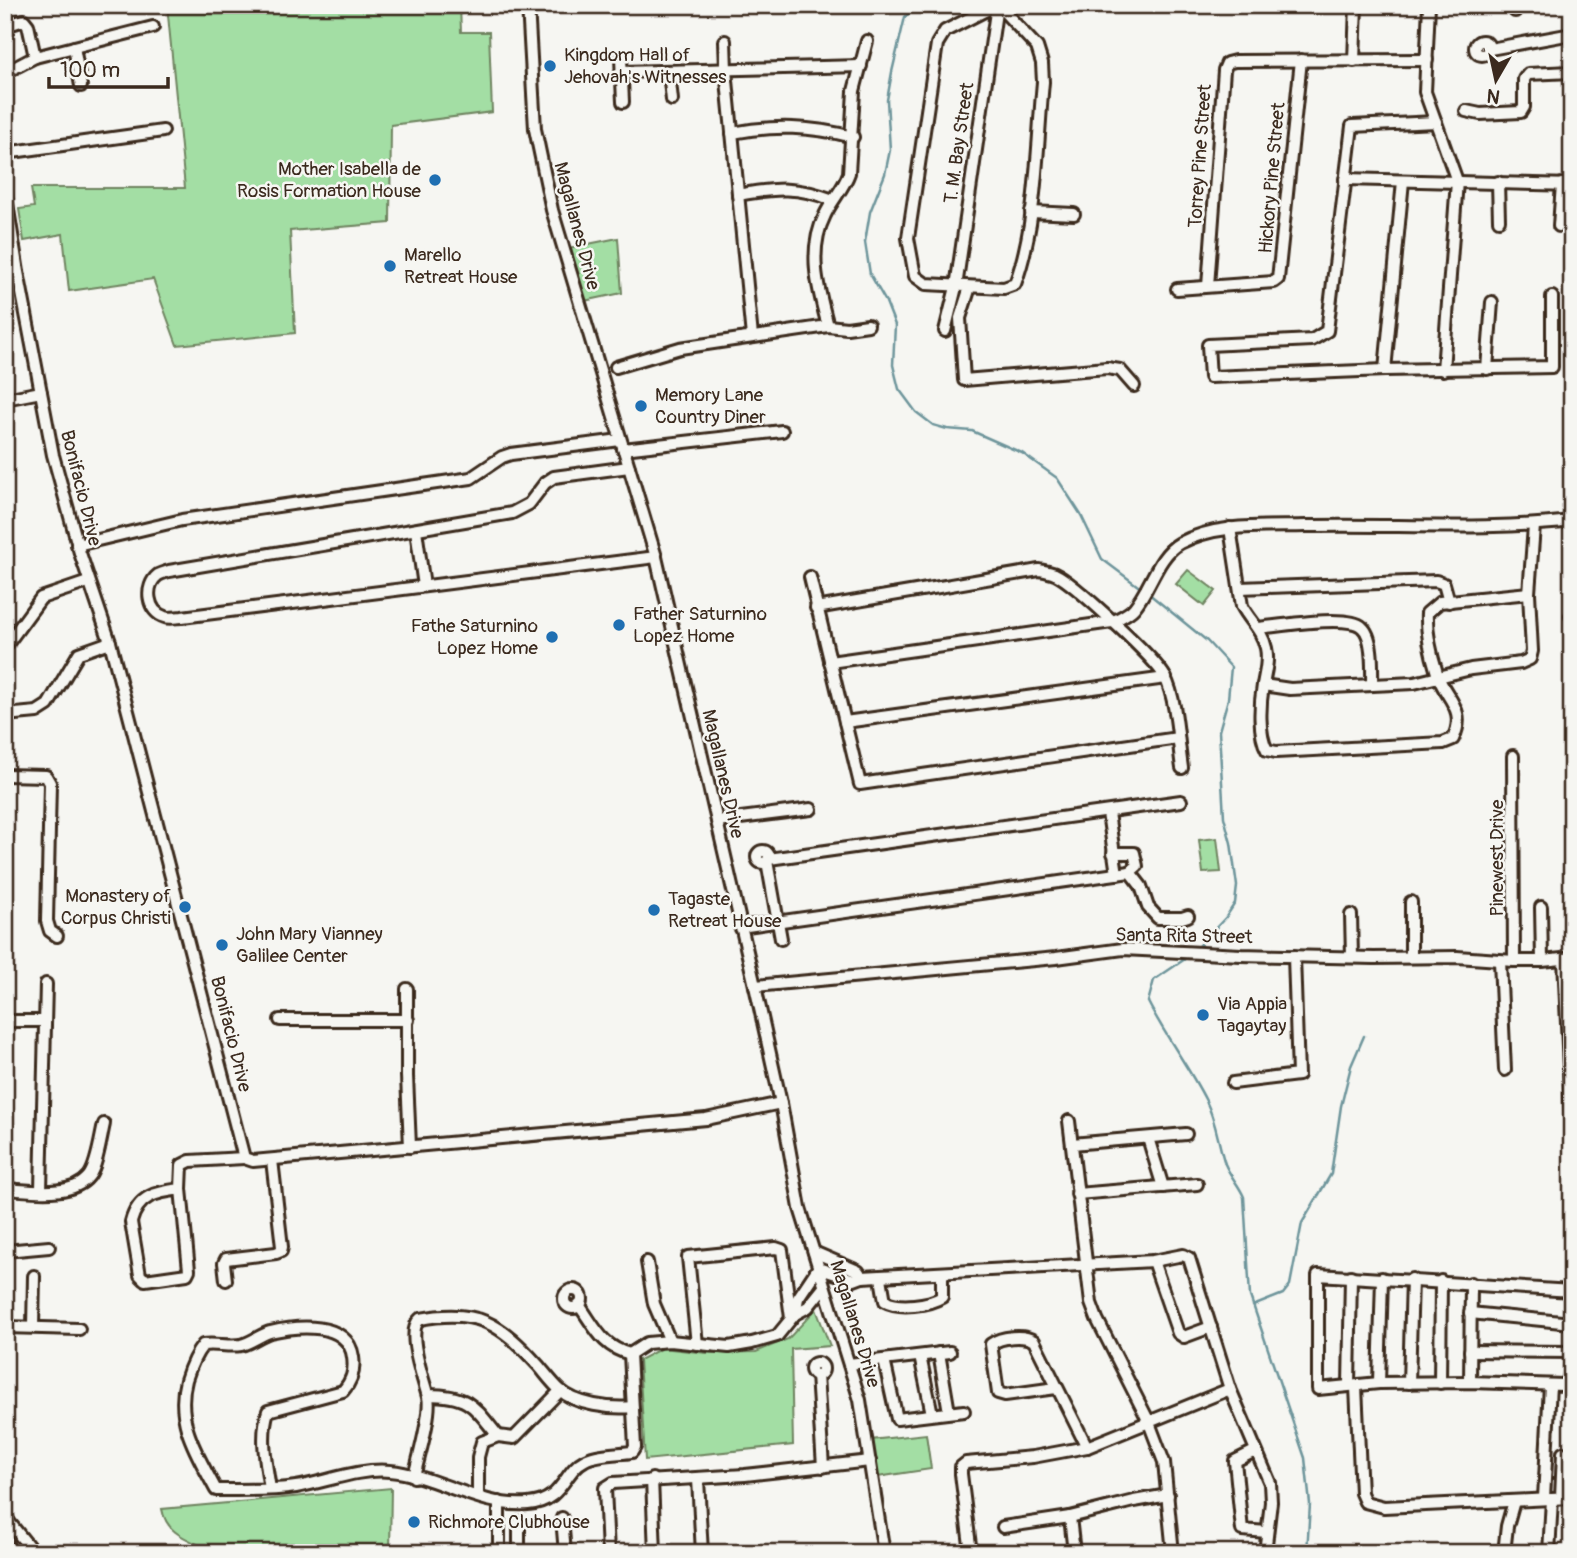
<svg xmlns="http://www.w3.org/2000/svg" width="1577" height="1558" font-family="Pangolin,sans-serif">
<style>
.green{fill:#a3dea4;stroke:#6f8461;stroke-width:2}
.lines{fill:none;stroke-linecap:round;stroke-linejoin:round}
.stream{stroke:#6e959b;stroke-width:2.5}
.minor-casing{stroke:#3b2a1e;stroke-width:16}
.minor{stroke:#f6f6f2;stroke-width:10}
.poi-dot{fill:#1f6fb2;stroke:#f6f6f2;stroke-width:2.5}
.labels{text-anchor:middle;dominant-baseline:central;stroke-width:5;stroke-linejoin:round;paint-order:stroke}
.poi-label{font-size:19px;fill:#3b2a1e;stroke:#f6f6f2;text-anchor:start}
.street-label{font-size:19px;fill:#3b2a1e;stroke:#f6f6f2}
</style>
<rect width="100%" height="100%" fill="#f6f6f2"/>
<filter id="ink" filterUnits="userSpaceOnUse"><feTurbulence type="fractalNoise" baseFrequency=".0143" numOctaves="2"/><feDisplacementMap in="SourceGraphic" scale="14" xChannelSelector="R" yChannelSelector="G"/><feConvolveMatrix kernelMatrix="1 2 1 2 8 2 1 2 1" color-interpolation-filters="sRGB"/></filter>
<g filter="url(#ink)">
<g class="green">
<polygon points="167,5 460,5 461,32 489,32 492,112 391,125 390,223 290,231 295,333 177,345 153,279 69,291 63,234 24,241 19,209 34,207 31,188 185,188"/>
<polygon points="618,238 622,293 584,301 568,248"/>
<polygon points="1188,570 1216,591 1204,606 1176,584"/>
<polygon points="1217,838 1221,872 1203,873 1199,840"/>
<polygon points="816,1309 830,1346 791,1349 793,1445 645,1460 639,1360 662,1348 707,1353 756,1352 788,1339"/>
<polygon points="926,1434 931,1469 877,1477 871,1440"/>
<path d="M391,1488L390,1553H204V1547C184,1538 166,1532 162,1509Z"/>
</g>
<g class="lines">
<g class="stream">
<polyline points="917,5 905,17 892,72 887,100 890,150 885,174 870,212 865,242 870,274 886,302 895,325 893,365 899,389 916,412 933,425 947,429 972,431 1022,453 1057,478 1081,515 1102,559 1142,589"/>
<polyline points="1148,593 1207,641 1231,667 1228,699 1219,731 1224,817 1231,843 1237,886 1235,903 1226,917 1197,948"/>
<path d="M1188,957L1154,980L1148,1002C1165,1036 1189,1067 1206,1101C1216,1121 1218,1143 1225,1164C1230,1176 1239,1185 1244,1197L1250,1296L1305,1458L1310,1504L1307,1553"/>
<polyline points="1253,1306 1283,1294 1290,1285 1302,1223 1331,1174 1341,1106 1351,1066 1364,1036"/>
</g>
<g class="minor-casing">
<g id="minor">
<polyline points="528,5 535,129 552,210 656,557 755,986 781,1103 800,1208 860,1400 884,1553"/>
<path d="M996,5L945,31L937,44L908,238L915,276L926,284L1004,288L1015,284C1037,225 1037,145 1043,82L1042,63L1037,47L998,5"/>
<polyline points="1245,5 1291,5"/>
<polyline points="1429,5 1425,92 1457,181 1443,370"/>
<polyline points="1515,11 1515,5"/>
<polyline points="5,26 24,20 28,25 35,57"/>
<circle cx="1482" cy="48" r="7"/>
<polyline points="725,41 726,70 752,337"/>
<polyline points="74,47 81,86"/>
<polyline points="1490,49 1572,34"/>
<polyline points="621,58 623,102"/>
<polyline points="1354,61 1356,5"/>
<polyline points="5,69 14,68 35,57 153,27"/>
<polyline points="621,72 861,66"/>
<polyline points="669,72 672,100"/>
<polyline points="1466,111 1480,114 1521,112 1524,107 1524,79 1528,74 1572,72"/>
<polyline points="1436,122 1352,126 1327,331 1312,340 1208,345 1210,377 1385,370 1552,367 1552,297"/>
<path d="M732,133C774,125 811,126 853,137"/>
<polyline points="5,153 163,131"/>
<polyline points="1345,179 1572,185"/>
<polyline points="1498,182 1499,220"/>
<polyline points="5,191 18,272 53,455 80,553 110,642 244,1158 253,1161 706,1119 781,1103"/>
<path d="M738,195C775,188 798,186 833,200"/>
<polyline points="1031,212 1074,214"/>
<polyline points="1559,226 1562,184"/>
<polyline points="1208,286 1224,70 1227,63 1235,61 1427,60"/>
<polyline points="970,287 960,318 964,380 1107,368 1120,370 1134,386"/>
<polyline points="1177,289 1274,282 1278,279 1301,60"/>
<path d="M828,326C818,289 807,251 825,215C832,200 844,188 849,173L854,91L867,41"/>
<polyline points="945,331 956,287 997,5"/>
<polyline points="616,367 680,348 720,342 828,326 847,328 868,325"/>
<polyline points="1487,369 1492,302"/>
<polyline points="1385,370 1403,181"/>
<polyline points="5,399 41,392"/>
<polyline points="623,449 782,431"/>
<path d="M629,467L554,477L545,483L529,504L512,513L169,571C166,572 162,573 158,575C144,586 147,612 165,617C169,619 177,617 182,617L656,557"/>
<path d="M1230,528L1242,606C1250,621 1262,630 1266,648C1269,661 1265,672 1263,685C1260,703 1258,734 1267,750L1276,752L1443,743L1453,739C1468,708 1444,698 1437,673C1431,654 1426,632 1427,613L1440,602L1529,593"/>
<polyline points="416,530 424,586"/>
<polyline points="77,545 182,520 471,478 502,457 511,454 620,440"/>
<polyline points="810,577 860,784 1178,738"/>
<polyline points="1240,588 1436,581 1444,584 1449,602"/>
<path d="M816,608L1039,570C1044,571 1050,572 1055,574C1073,582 1157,660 1165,677C1177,701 1178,742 1182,768"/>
<polyline points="1571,616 1572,616"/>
<path d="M1259,628C1279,626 1348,614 1362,627C1374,637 1372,671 1372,685"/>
<polyline points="5,647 41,598 88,582"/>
<path d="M830,662L1112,622C1119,618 1129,614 1134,608C1151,588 1157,556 1180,543C1217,523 1265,527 1306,526C1394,524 1484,531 1572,521"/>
<polyline points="1263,685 1290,689 1414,683 1471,669 1521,663 1530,659 1532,651 1529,593 1534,526"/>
<polyline points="5,715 37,712 48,705 79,653 110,642"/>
<polyline points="845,722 1166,678"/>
<polyline points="1513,756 1514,961"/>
<polyline points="5,775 46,776 50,783 47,921 50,931 57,936"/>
<polyline points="1108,813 1117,874"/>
<polyline points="717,821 811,809"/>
<circle cx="763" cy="857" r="6"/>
<polyline points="1113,853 1134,853 1137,866 1130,872"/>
<polyline points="769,859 1181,801"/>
<polyline points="767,861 781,939"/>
<polyline points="1411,902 1411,957"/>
<polyline points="1541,907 1542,961"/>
<polyline points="1351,915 1352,957"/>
<polyline points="740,927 1130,872 1141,886 1148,907 1158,918 1182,918 1188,916"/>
<polyline points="1564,959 1572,1134"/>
<polyline points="1500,961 1505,1070"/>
<polyline points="755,986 1056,958 1123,949 1241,955 1374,958 1457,957 1514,961 1542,961 1572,958"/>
<polyline points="407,989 407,1076 410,1147"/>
<polyline points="280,1020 408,1020"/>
<polyline points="5,1021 44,1021"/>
<polyline points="1233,1083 1298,1075 1294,956"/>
<polyline points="1069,1121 1091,1303 1097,1319 1148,1420 1164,1462 1173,1553"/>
<polyline points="1148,1138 1163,1187"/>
<polyline points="1072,1144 1186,1134"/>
<path d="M5,1189C29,1190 72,1198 89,1176C97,1166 101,1137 104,1124"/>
<path d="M181,1189C157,1192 138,1195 131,1222L140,1275L145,1280L187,1274L189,1270L181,1189L182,1165L190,1161L244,1158"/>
<polyline points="41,1190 46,984"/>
<polyline points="1077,1194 1197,1184"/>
<polyline points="5,1251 49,1247"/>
<polyline points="814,1252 858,1271 862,1277"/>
<polyline points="1153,1261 1178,1333 1184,1337 1211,1327"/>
<polyline points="647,1262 654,1304 670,1341"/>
<path d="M881,1278L885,1301C899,1309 929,1305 942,1297V1273"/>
<polyline points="226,1280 224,1263 226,1259 276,1253 281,1251 282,1247 272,1160"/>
<circle cx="573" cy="1299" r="9"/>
<polyline points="1572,1291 1318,1275 1318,1389 1379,1383 1470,1382 1564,1385 1569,1380 1572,1357"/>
<path d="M579,1305C595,1327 602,1347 630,1354"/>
<polyline points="1470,1313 1572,1323"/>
<polyline points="795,1314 798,1298 818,1268 854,1280 862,1277 1153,1261 1183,1255 1189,1258 1230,1389 1270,1483 1271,1502 1265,1553"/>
<polyline points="5,1327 79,1329"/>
<polyline points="33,1327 34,1276"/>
<polyline points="697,1344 688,1257 776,1248 782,1250 791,1318"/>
<polyline points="1470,1351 1572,1352"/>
<polyline points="939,1353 949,1412"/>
<polyline points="920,1356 932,1414"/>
<polyline points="884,1360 897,1419 964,1411"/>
<circle cx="817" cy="1369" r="6"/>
<polyline points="849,1364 950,1352"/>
<polyline points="817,1375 823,1467"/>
<polyline points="1470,1382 1471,1283"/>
<polyline points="1379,1383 1382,1278"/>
<polyline points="1409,1383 1412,1279"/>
<polyline points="1440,1383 1441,1281"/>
<polyline points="1349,1385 1351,1276"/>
<polyline points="1356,1387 1361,1493 1365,1502 1384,1507 1572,1498"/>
<path d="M1056,1388L1005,1395L998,1393L991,1344C1001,1337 1023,1334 1034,1341L1087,1447"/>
<path d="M428,1395C469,1395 474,1406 498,1436"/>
<polyline points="1255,1451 1235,1461 1242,1530 1267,1532"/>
<path d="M414,1477C418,1459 432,1413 428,1397C424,1380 405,1331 420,1319C477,1308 500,1323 538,1365C545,1373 552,1383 560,1390C576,1405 611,1409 632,1407"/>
<polyline points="652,1479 655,1553"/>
<polyline points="698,1479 702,1553"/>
<path d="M270,1489C266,1463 260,1437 268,1411L343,1391C352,1381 355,1371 353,1357C348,1320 296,1326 270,1332C260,1335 251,1343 241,1345C228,1347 215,1343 203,1345C194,1356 190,1367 186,1380C175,1422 197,1454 216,1490C242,1490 269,1491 296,1487C326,1482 359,1468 390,1471C436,1475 480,1508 528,1504C564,1501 563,1471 585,1460C598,1453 618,1454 632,1452L635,1447L630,1354L647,1343L670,1341L729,1347L752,1343L777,1336L795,1314L808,1307L824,1287"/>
<polyline points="478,1496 478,1457 482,1442 498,1436 514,1438 560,1391"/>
<polyline points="1544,1498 1550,1385"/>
<polyline points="1561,1498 1563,1453"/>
<polyline points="5,1517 34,1553"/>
<polyline points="1070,1517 1074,1553"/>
<polyline points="562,1518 565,1553"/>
<polyline points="519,1522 519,1553"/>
<polyline points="1003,1527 1070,1517 1134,1501 1168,1495"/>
<polyline points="6,1553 8,1520"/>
<polyline points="499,1553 499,1502"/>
<polyline points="608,1553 605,1488 613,1483 745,1475 870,1461"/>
<polyline points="971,1553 961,1474 961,1467 966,1463 1033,1457 1087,1447 1230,1389"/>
<polyline points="1504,1553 1507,1526 1514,1501"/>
<polyline points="1549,1553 1552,1499"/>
</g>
</g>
<use href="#minor" class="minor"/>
</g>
</g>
<g class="poi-dot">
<circle cx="550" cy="66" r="7"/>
<circle cx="435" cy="180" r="7"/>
<circle cx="390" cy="266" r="7"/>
<circle cx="641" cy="406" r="7"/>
<circle cx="619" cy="625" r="7"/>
<circle cx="552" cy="637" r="7"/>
<circle cx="185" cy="907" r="7"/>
<circle cx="654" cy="910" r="7"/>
<circle cx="222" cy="945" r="7"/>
<circle cx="1203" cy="1015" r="7"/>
<circle cx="414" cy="1522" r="7"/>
</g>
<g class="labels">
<g class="poi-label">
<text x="564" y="55">Kingdom Hall of<tspan x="564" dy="22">Jehovah's Witnesses</tspan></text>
<text x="421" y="169" text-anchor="end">Mother Isabella de<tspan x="421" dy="22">Rosis Formation House</tspan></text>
<text x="404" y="255">Marello<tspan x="404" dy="22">Retreat House</tspan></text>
<text x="655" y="395">Memory Lane<tspan x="655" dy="22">Country Diner</tspan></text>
<text x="633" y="614">Father Saturnino<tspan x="633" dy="22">Lopez Home</tspan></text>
<text x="538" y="626" text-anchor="end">Fathe Saturnino<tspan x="538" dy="22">Lopez Home</tspan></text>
<text x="171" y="896" text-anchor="end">Monastery of<tspan x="171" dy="22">Corpus Christi</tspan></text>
<text x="668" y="899">Tagaste<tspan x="668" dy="22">Retreat House</tspan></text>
<text x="236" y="934">John Mary Vianney<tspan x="236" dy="22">Galilee Center</tspan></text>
<text x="1217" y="1004">Via Appia<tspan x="1217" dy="22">Tagaytay</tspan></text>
<text x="428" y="1522">Richmore Clubhouse</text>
</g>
<g class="street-label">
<text transform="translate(959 143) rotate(-82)">T. M. Bay Street</text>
<text transform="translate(1200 156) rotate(-86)">Torrey Pine Street</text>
<text transform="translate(1272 178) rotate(-85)">Hickory Pine Street</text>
<text transform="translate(577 226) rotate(75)">Magallanes Drive</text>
<text transform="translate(81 488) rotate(76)">Bonifacio Drive</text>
<text transform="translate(723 774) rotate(77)">Magallanes Drive</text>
<text transform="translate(1497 858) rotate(-90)">Pinewest Drive</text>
<text transform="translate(1184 936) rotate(1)">Santa Rita Street</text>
<text transform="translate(231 1034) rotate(76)">Bonifacio Drive</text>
<text transform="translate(855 1324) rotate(73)">Magallanes Drive</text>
</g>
</g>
<rect width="1577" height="1558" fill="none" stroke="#f6f6f2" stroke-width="28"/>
<rect x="14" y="14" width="1549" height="1530" fill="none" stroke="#3b2a1e" stroke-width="2.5" filter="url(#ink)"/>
<g transform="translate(1496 80) rotate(189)" stroke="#f6f6f2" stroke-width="5" paint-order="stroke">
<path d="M0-5L12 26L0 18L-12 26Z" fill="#3b2a1e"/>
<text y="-10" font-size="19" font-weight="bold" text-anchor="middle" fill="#3b2a1e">N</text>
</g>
<path d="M49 77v10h119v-10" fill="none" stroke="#3b2a1e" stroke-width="3.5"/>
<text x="60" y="77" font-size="21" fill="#3b2a1e" stroke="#f6f6f2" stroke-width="5" paint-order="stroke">100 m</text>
</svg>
